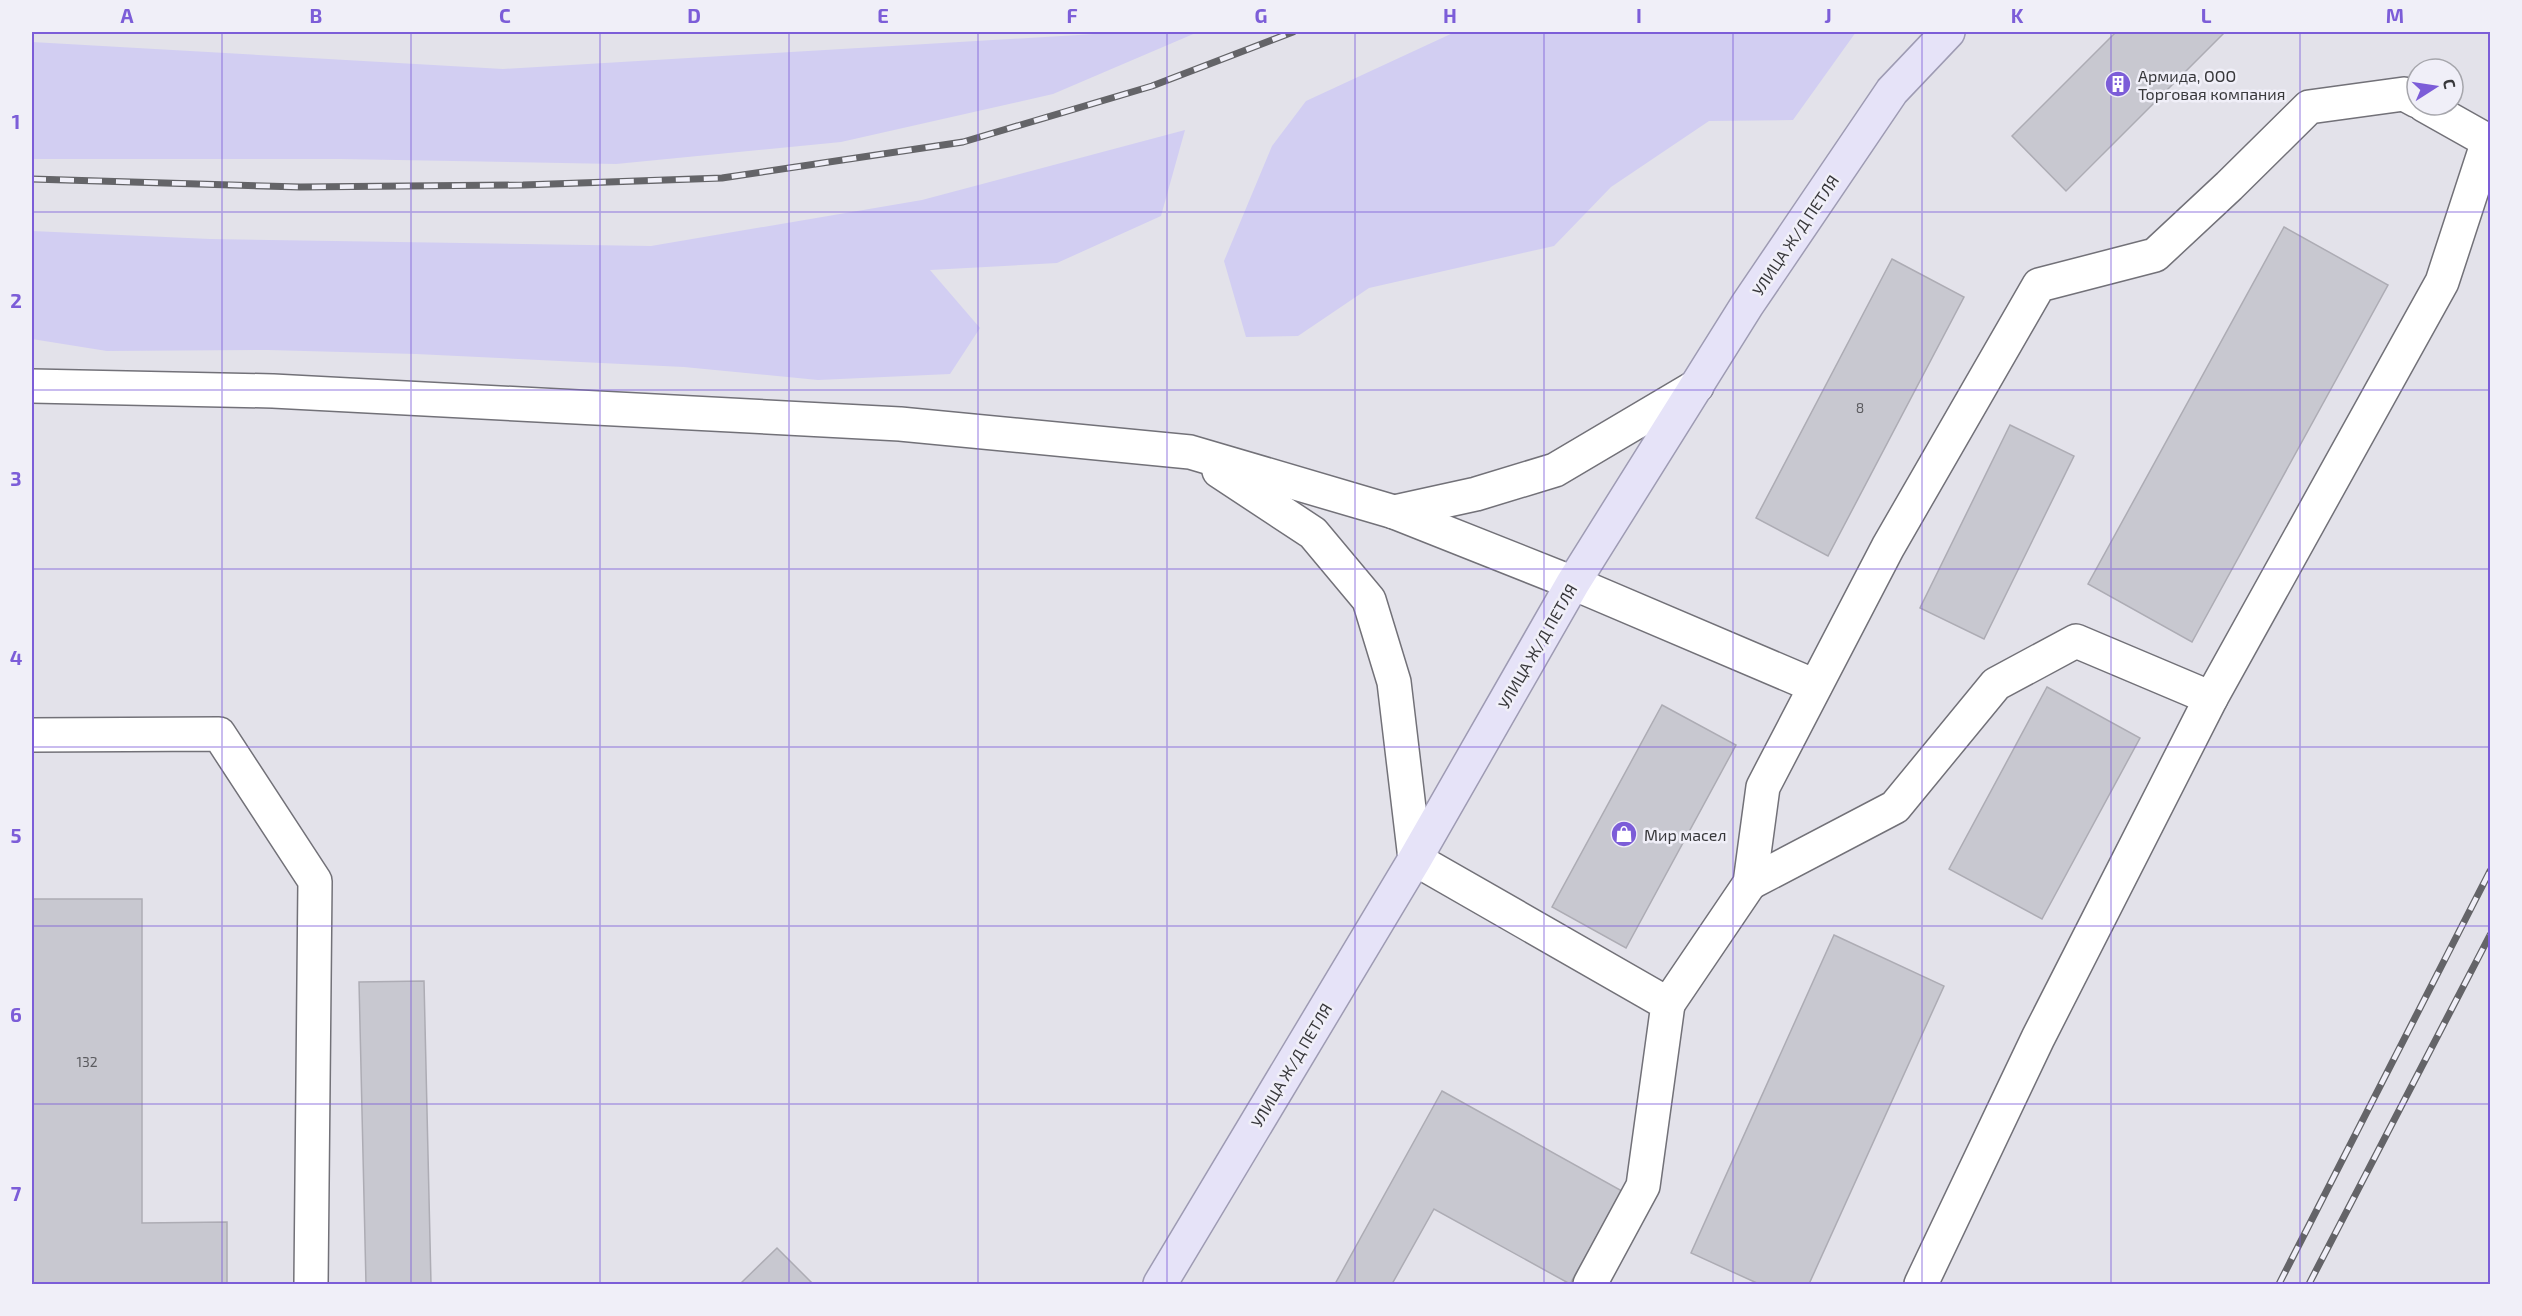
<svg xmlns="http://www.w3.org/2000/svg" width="2522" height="1316" font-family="'Exo 2',sans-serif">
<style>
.green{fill:#d2cef2}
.building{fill:#c8c8d0;stroke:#adacb4;stroke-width:1.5}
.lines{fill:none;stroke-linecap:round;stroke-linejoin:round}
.minor-casing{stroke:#727178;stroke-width:36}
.major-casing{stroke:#9e9bb3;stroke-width:36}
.minor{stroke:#fff;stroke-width:33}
.major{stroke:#e6e3f8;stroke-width:33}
.rail-casing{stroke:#646468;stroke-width:7}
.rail{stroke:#f0eff8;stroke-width:4.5;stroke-dasharray:14;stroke-linecap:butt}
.grid{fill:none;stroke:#7c5dd8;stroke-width:1.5;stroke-opacity:0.55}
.labels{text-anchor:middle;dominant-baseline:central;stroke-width:5;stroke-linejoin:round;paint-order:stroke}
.number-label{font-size:14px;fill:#5c5c60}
.poi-label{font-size:16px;fill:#38383b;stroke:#f0eff8;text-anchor:start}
.street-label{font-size:16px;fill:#38383b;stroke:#f0eff8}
.neatline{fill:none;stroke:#7c5dd8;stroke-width:2}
.grid-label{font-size:20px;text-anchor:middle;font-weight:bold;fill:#7c5dd8}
</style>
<rect width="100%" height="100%" fill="#e3e2ea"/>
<g class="green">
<polygon points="1128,32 1198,32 1053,94 841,142 616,164 341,159 32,159 32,42 503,69"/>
<polygon points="1455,32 1856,32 1793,120 1709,121 1611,187 1554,246 1369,288 1298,336 1246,337 1224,261 1272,146 1306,101"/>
<polygon points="1185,130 1161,216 1057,263 930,270 980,328 950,374 818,380 684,367 416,354 268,350 107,351 32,339 32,231 210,239 651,246 922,200"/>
</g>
<g class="building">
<polygon points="2116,32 2225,32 2066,191 2012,136"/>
<polygon points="2284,227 2388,285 2192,642 2088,584"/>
<polygon points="1892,259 1964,297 1828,556 1756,518"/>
<polygon points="2010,425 2074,456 1984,639 1920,608"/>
<polygon points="2047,687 2140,738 2042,919 1949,869"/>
<polygon points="1662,705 1736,745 1626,948 1552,907"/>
<polygon points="32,899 142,899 142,1223 227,1222 227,1284 32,1284"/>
<polygon points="1834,935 1944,986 1809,1284 1759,1284 1691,1253"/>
<polygon points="424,981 431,1284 366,1284 359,982"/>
<polygon points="1442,1091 1622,1191 1570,1284 1434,1209 1392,1284 1335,1284"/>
<polygon points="777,1248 813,1284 740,1284"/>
</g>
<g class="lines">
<g class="minor-casing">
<g id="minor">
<polyline points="32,386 273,391 900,424 1190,452 1394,512 1573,583 1815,686"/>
<polyline points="1219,471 1313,533 1369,600 1394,682 1415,859 1668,1004 1643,1186 1590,1284"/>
<polyline points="1394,512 1476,494 1555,470 1697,386"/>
<polyline points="32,735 219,734 315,881 311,1284"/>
<polyline points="1750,883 1895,807 1996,684 2076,641 2211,698"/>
<polyline points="1668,1004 1750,883 1763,787 1888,547 2039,285 2155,255 2229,186 2309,107 2404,94 2417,101"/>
<polyline points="1921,1284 2038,1038 2211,698 2442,282 2488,141 2424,105"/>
</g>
</g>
<g class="major-casing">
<polyline id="major" points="1160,1284 1415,859 1573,583 1747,305 1892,91 1948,32"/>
</g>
<use href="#minor" class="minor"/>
<use href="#major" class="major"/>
<g class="rail-casing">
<g id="rail">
<polyline points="32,179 300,187 523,185 722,178 963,142 1152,86 1293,32"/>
<polyline points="2279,1284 2490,871"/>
<polyline points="2309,1284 2490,935"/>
</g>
</g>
<use href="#rail" class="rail"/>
</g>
<path class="grid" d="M222,32V1284M411,32V1284M600,32V1284M789,32V1284M978,32V1284M1167,32V1284M1355,32V1284M1544,32V1284M1733,32V1284M1922,32V1284M2111,32V1284M2300,32V1284M32,212H2490M32,390H2490M32,569H2490M32,747H2490M32,926H2490M32,1104H2490"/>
<defs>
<g id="building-disc" transform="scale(1.35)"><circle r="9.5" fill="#7c5dd8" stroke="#f0eff8"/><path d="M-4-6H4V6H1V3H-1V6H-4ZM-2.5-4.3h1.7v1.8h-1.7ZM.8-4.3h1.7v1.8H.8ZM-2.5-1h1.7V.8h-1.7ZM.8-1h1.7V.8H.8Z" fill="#fff"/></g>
<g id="shop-disc" transform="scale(1.35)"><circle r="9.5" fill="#7c5dd8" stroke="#f0eff8"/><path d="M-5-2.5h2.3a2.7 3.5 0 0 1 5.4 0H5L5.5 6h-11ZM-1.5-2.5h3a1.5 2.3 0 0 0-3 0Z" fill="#fff"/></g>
</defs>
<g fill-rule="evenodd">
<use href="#building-disc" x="2118" y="84"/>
<use href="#shop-disc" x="1624" y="834"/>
</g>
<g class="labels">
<g class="number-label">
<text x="1860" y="407">8</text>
<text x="87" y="1061">132</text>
</g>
<g class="poi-label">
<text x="2138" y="75">Армида, ООО<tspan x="2138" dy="18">Торговая компания</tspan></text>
<text x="1644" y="834">Мир масел</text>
</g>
<g class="street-label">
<text transform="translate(1795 235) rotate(-56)">УЛИЦА Ж/Д ПЕТЛЯ</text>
<text transform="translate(1537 646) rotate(-60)">УЛИЦА Ж/Д ПЕТЛЯ</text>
<text transform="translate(1291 1065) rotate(-59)">УЛИЦА Ж/Д ПЕТЛЯ</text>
</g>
</g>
<rect width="2522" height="1316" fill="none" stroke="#f0eff8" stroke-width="66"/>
<g transform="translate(2435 87) rotate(78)"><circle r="28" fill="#f0eff8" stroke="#a6a6ac" stroke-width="1.5"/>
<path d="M0-4.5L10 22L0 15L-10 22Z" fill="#7c5dd8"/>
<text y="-9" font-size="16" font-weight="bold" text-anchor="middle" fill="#38383b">С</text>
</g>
<rect x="33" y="33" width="2456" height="1250" class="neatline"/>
<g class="grid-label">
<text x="127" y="23">A</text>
<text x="316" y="23">B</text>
<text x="505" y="23">C</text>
<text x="694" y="23">D</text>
<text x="883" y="23">E</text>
<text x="1072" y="23">F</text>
<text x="1261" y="23">G</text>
<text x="1450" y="23">H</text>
<text x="1639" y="23">I</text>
<text x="1828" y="23">J</text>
<text x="2017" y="23">K</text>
<text x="2206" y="23">L</text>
<text x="2395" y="23">M</text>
<text x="16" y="129">1</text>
<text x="16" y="308">2</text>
<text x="16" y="486">3</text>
<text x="16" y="665">4</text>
<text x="16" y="843">5</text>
<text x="16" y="1022">6</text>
<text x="16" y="1201">7</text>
</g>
</svg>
